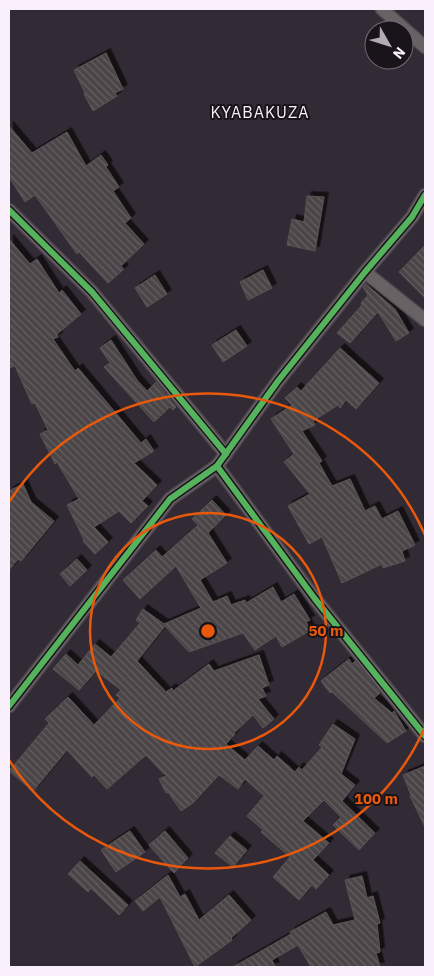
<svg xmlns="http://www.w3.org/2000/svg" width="434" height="976" font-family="'IBM Plex Sans',sans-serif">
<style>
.building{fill:url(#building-back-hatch);stroke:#595353;filter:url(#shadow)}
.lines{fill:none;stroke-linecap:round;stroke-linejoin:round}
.minor-casing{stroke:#4d474f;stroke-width:15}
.minor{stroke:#686264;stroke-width:12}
.cycleway-casing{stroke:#19131a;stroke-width:9}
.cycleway{stroke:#56b35d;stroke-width:6}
.ring{fill:none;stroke:#e8590c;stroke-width:2.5}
.labels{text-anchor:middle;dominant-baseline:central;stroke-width:4;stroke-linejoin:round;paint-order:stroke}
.quarter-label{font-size:16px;letter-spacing:1px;fill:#f9f0fb;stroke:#19131a}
.centre{fill:#e8590c;stroke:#19131a;stroke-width:2.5}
.ring-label{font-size:15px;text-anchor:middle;font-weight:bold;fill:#e8590c;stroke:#19131a;stroke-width:4;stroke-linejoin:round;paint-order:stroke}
</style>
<defs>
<pattern id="building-back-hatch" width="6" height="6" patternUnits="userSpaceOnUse" patternTransform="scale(1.25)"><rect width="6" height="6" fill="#4b4547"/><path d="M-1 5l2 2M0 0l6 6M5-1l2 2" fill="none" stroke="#666062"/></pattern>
<filter id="shadow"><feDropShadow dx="4.5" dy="-4.5" stdDeviation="0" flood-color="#0009"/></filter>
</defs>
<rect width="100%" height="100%" fill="#322a34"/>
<g class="building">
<polygon points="106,53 123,89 115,93 117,96 93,111 84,94 85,93 74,70"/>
<polygon points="9,126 32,153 67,132 86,166 101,155 108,165 106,167 119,187 113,191 131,218 125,223 144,244 121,266 124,269 108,283 79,252 77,254 35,195 25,202 9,177"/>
<polygon points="307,196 324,197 315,251 287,245 292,219 304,222"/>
<polygon points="9,239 30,264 37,259 59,293 62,290 81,314 57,334 58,337 53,339 75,371 78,368 141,443 146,439 154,451 134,463 157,485 142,501 148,506 131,523 119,511 94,527 108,542 95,554 83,541 84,540 67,505 79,499 57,462 55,464 40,434 48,430 35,403 32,404 15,366 9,368"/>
<polygon points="425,245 425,298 399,272"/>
<polygon points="263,270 272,288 248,300 240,282"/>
<polygon points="155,275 167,294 147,307 135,288"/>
<polygon points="366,284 395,309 409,333 396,341 378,312 350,343 337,333 362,305 361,303 368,295 363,287"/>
<polygon points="236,330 247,346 223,362 212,345"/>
<polygon points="111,340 137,380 147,391 156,382 176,407 173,410 170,407 154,422 104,367 110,363 100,348"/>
<polygon points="340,348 379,383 356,409 346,400 340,408 338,405 313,421 315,425 302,431 322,461 319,463 332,486 350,479 365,511 375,506 382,519 398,511 415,545 402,551 405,561 383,568 382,564 342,583 322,537 309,544 288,506 310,494 284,462 294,454 271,419 292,405 285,398 297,387 301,391"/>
<polygon points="23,484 31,502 54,521 21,561 18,559 9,570 9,491"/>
<polygon points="212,500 226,515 208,533 227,563 200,580 213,602 227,596 231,605 245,600 246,603 273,587 281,602 294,594 310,620 306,622 311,630 282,647 276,636 255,650 243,633 189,652 165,626 137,661 166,692 172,688 173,691 209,664 214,671 259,655 269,685 262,688 266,696 258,699 274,719 263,728 253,715 234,733 235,734 226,744 245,760 258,746 274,760 277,756 295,772 299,767 302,770 322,747 319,745 333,724 355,739 341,774 355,785 342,801 375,833 359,850 333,825 341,817 324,800 303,821 329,843 313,860 329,875 316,889 312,885 299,900 273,877 290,857 261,832 263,830 247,816 264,796 245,779 238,789 219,775 193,803 181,811 168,792 166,793 159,779 166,776 146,755 107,789 94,775 92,777 67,750 33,791 9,771 49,723 45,719 68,697 94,725 120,698 116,695 121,690 96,671 79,690 53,669 66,654 78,665 95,644 111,657 140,623 136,620 143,609 164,624 201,608 176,566 140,599 123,580 156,550 162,557 198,525 192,519"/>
<polygon points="77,559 87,570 70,586 60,574"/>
<polygon points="349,659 352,664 355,661 380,693 374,698 392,713 394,711 406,731 387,743 332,692 330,693 321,681"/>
<polygon points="425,766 425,827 410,796 411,795 403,775"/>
<polygon points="130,831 145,852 116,872 101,850"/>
<polygon points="165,831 188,858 174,873 149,845"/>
<polygon points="230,836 247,850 233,867 215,853"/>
<polygon points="80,861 128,905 119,915 91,888 88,892 68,874"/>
<polygon points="168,875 180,897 185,894 199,920 229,895 251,920 231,938 232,940 195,967 160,897 143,911 135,901"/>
<polygon points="362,876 367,898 373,896 380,923 377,924 380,952 376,953 380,967 311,967 298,945 272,960 275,967 233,967 291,934 290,932 326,912 333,925 355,920 345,880"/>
</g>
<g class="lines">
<g class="minor-casing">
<g id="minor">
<polyline points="382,9 425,47"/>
<polyline points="9,210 92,292 226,454"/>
<polyline points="365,272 425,320"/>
<polyline points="217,466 315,599 425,736"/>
<polyline points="9,706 170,499 217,466 278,381 365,272 412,217 425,195"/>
</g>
</g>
<use href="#minor" class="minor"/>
<g class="cycleway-casing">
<g id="cycleway">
<polyline points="9,210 92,292 226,454"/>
<polyline points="217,466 315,599 425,736"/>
<polyline points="9,706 170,499 217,466 278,381 365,272 412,217 425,195"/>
</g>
</g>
<use href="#cycleway" class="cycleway"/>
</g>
<g class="ring">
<circle cx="208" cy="631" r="118"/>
<path d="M425 727A237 237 0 0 1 9 760M9 502A237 237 0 0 1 425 535"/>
</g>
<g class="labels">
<g class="quarter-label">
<text x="260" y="112">KYABAKUZA</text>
</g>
</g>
<circle cx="208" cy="631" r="8" class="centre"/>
<g class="ring-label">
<text x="326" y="636">50 m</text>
<text x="376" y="804">100 m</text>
</g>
<rect width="434" height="976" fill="none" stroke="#f9f0fb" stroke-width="20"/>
<g transform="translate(389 45) rotate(129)"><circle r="24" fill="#19131a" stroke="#736b74"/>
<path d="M0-4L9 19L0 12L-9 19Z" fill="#b3abb5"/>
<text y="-8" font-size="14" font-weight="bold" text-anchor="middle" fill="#f9f0fb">N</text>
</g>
</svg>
